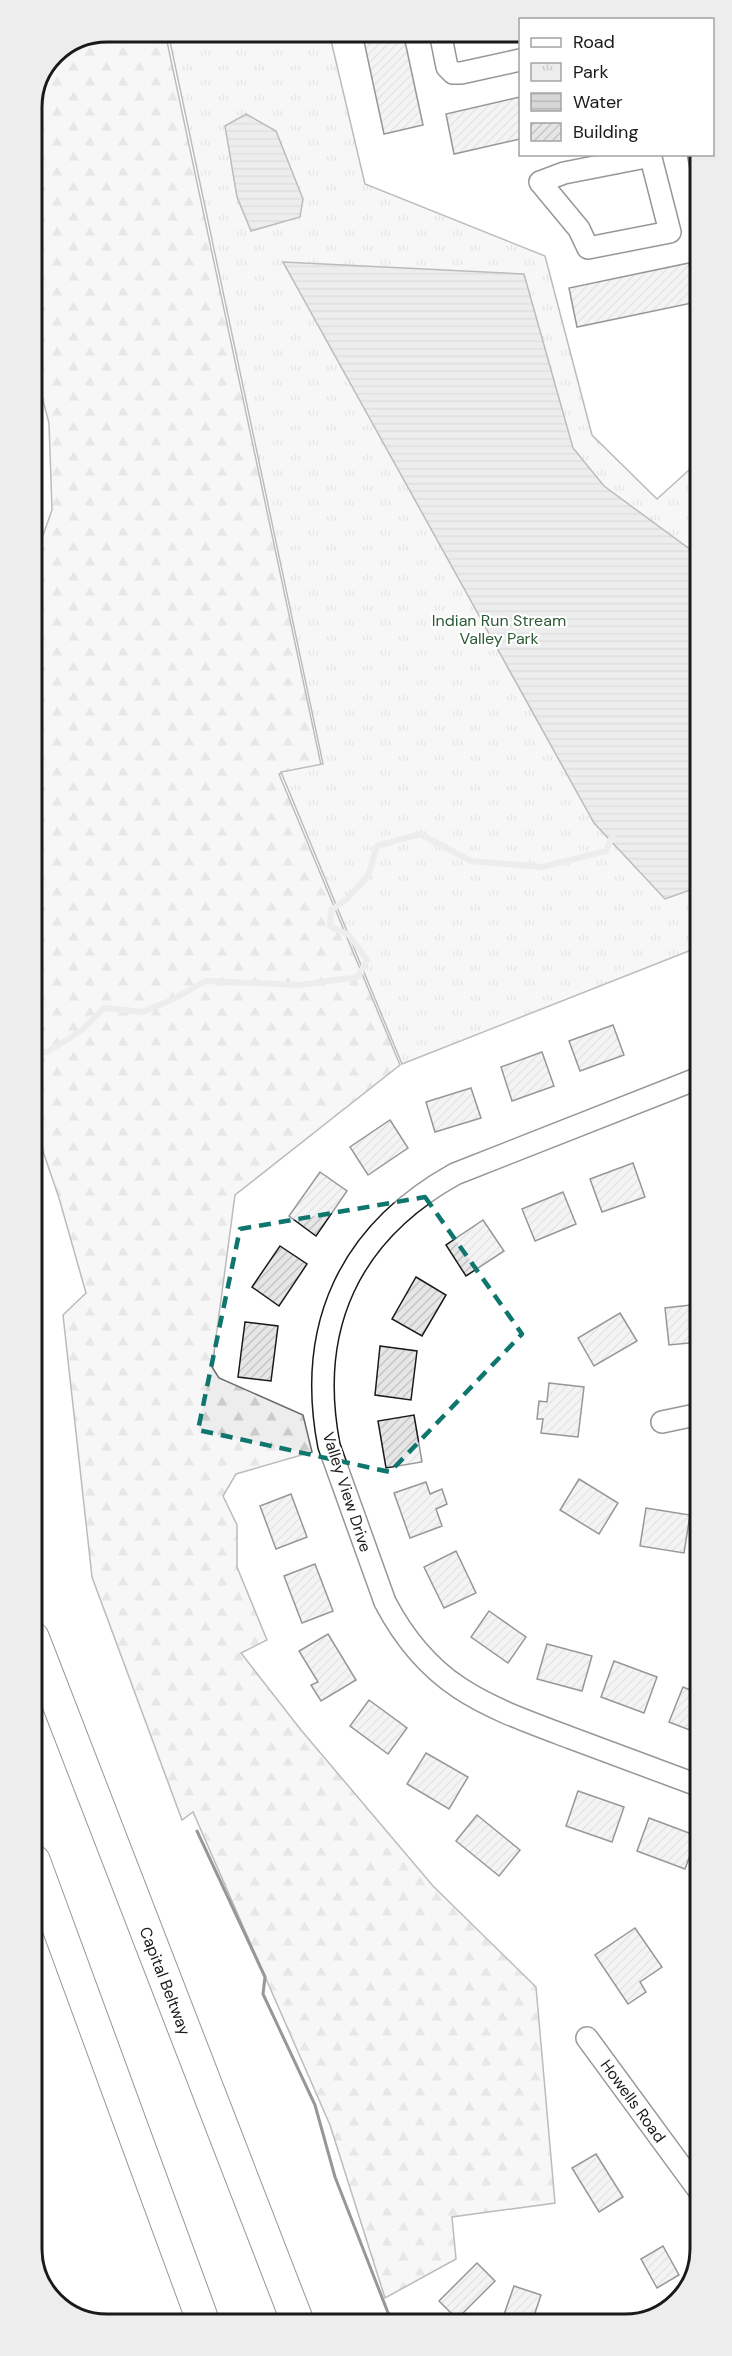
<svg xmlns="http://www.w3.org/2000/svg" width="732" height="2356" font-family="'DM Sans',sans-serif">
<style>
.forest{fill:url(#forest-firs);stroke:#6a6a6a;stroke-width:1.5}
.park{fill:url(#park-tufts);stroke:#6a6a6a;stroke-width:1.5}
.water{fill:url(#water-rules);stroke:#6a6a6a;stroke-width:1.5}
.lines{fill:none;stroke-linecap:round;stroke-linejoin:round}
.stream{stroke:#d7d7d7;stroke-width:6}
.building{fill:url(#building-hatch);stroke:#1a1a1a;stroke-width:1.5}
.minor-casing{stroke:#1a1a1a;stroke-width:24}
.highway-casing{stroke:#1a1a1a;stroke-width:34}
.minor{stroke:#fff;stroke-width:21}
.highway{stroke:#fff;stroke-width:32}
.wall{stroke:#1a1a1a;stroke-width:3}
.marked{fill:none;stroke:#0f766e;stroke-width:4.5;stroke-dasharray:12 8;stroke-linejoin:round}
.labels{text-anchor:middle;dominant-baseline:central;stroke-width:4.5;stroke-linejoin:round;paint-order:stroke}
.park-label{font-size:16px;fill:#2b5a34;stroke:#fff}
.street-label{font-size:16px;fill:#1a1a1a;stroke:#fff}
.rim{fill:none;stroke:#1a1a1a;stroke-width:3}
</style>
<defs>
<pattern id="forest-firs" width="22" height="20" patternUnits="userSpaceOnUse" patternTransform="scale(1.5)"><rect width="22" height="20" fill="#ededed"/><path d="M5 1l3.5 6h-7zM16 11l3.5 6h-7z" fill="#cbcbcb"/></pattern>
<pattern id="park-tufts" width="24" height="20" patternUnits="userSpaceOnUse" patternTransform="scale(1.5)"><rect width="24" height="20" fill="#ededed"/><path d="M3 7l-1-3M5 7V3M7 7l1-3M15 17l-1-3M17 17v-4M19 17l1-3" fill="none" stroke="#cbcbcb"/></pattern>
<pattern id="water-rules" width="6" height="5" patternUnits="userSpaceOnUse" patternTransform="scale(1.5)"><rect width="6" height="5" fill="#d7d7d7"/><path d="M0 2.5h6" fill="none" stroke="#b8b8b8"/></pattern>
<pattern id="building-hatch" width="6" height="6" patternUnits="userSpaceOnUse" patternTransform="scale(1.5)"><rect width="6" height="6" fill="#e6e6e6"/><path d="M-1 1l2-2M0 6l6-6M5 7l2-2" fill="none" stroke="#c5c5c5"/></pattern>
</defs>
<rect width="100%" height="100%" fill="#fff"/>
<polygon class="forest" points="107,32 165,32 321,765 279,774 400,1065 235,1195 212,1367 219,1378 303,1415 312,1452 236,1474 223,1496 237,1525 237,1567 267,1640 241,1653 301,1730 433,1886 536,1987 555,2203 452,2217 456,2259 385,2298 330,2125 193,1812 182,1820 92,1577 63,1315 86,1293 59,1198 33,1122 32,566 52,510 49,423 32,359 32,106 54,53"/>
<polygon class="park" points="168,32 329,32 365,184 545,256 592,435 657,499 698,462 699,947 402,1064 281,772 323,764"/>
<g class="water">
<polygon points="246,114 276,131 303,199 300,217 251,231 237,197 225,126"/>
<polygon points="283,262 524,274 573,448 604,486 699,556 699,887 665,899 594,823"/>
</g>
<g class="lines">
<polyline class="stream" points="33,1053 47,1052 81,1031 104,1008 142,1012 172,1000 205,981 299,985 358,977 367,960 349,935 330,926 331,910 346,900 368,876 377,846 420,834 471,861 542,867 606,851 613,835"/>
</g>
<g class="building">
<polygon points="362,32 403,32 423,125 384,134"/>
<polygon points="520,97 520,139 454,154 446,114"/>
<polygon points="687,154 698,154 698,210"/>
<polygon points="689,263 697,302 577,327 569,288"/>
<polygon points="613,1025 624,1055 580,1071 569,1041"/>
<polygon points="542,1052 554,1086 512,1101 501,1067"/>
<polygon points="471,1088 481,1118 435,1132 426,1102"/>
<polygon points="390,1120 408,1148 368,1175 350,1147"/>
<polygon points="699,1162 699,1199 697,1199 691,1163"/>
<polygon points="633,1163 645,1197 602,1212 590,1179"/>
<polygon points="320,1172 347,1191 316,1236 289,1216"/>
<polygon points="563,1192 576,1224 535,1241 522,1209"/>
<polygon points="483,1220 504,1251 466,1276 446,1245"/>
<polygon points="280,1246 307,1264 279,1306 252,1287"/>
<polygon points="416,1277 446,1295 422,1336 392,1319"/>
<polygon points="699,1304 699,1342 669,1345 665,1308"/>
<polygon points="620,1313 637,1341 594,1366 578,1338"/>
<polygon points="245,1322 278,1326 271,1381 238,1377"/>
<polygon points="380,1346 417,1351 411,1400 375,1395"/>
<polygon points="549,1383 584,1387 578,1437 541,1433 543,1419 537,1419 539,1401 547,1402"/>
<polygon points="414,1415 422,1462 386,1468 378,1421"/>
<polygon points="579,1479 618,1503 599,1534 560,1510"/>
<polygon points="426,1482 430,1494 442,1489 447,1504 436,1509 442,1526 410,1538 394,1493"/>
<polygon points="291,1494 307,1537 276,1549 260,1506"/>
<polygon points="646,1508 690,1515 684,1553 640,1546"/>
<polygon points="456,1551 476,1593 444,1608 424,1567"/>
<polygon points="315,1564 333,1611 302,1623 284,1576"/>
<polygon points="489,1611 526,1637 508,1663 471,1637"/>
<polygon points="328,1634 356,1680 321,1701 311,1685 318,1682 299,1651"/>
<polygon points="547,1644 592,1656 582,1691 537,1679"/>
<polygon points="614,1661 657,1677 644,1713 601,1697"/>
<polygon points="683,1687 700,1694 700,1734 669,1722"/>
<polygon points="369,1700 407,1728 388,1754 350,1726"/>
<polygon points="426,1753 468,1777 449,1809 407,1784"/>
<polygon points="578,1791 624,1807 612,1842 566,1826"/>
<polygon points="477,1815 520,1850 499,1876 456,1841"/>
<polygon points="649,1818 697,1836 685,1869 637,1851"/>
<polygon points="635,1928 662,1967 640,1982 646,1992 628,2004 595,1955"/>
<polygon points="596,2154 623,2197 599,2212 572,2168"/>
<polygon points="663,2246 679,2275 657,2288 641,2259"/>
<polygon points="477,2263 495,2281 457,2319 439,2301"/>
<polygon points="514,2286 541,2295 532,2322 501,2323"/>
</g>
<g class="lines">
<g class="minor-casing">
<g id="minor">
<polyline points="440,32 447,67 453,73 461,73 520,60"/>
<polyline points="650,154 670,232 588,248 579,229 540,182 564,173 651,156"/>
<path d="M699,1078L455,1174C349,1233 306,1327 329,1446L385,1602C430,1688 486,1706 571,1738C614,1754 657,1770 700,1786"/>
<polyline points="662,1422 700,1414"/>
<polyline points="587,2038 700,2192"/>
</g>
</g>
<g class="highway-casing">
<g id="highway">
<polyline points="33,1638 298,2323"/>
<polyline points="34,1861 204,2324"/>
</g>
</g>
<use href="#minor" class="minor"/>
<use href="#highway" class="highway"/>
<polyline class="wall" points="197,1831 265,1977 263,1994 315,2105 335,2177 392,2323"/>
</g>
<path d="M0 0H732V2356H0ZM425,1197L522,1334L390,1472L198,1430L240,1229Z" fill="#fff" fill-opacity=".55" fill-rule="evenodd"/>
<path class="marked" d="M425,1197L522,1334L390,1472L198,1430L240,1229Z"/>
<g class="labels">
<g class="park-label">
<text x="499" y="620">Indian Run Stream<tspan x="499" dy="18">Valley Park</tspan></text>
</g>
<g class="street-label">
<text transform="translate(347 1492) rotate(72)">Valley View Drive</text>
<text transform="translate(165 1981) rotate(69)">Capital Beltway</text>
<text transform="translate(633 2101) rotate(54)">Howells Road</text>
</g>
</g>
<path d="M0 0H732V2356H0ZM107 42H625A65 65 0 0 1 690 107V2249A65 65 0 0 1 625 2314H107A65 65 0 0 1 42 2249V107A65 65 0 0 1 107 42Z" fill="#ededed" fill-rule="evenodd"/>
<path class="rim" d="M107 42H625A65 65 0 0 1 690 107V2249A65 65 0 0 1 625 2314H107A65 65 0 0 1 42 2249V107A65 65 0 0 1 107 42Z"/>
<rect x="519" y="18" width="195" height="138" fill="#ffffff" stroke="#a3a3a3" stroke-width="1.5"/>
<rect x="531" y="38" width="30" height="9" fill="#ffffff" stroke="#a3a3a3" stroke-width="1.5"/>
<text x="573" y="48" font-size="18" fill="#1a1a1a">Road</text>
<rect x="531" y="63" width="30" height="18" fill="url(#park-tufts)" stroke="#a3a3a3" stroke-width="1.5"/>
<text x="573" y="78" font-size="18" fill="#1a1a1a">Park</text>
<rect x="531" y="93" width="30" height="18" fill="url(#water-rules)" stroke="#a3a3a3" stroke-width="1.5"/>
<text x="573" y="108" font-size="18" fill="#1a1a1a">Water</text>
<rect x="531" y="123" width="30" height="18" fill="url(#building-hatch)" stroke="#a3a3a3" stroke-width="1.5"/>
<text x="573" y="138" font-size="18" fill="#1a1a1a">Building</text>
</svg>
